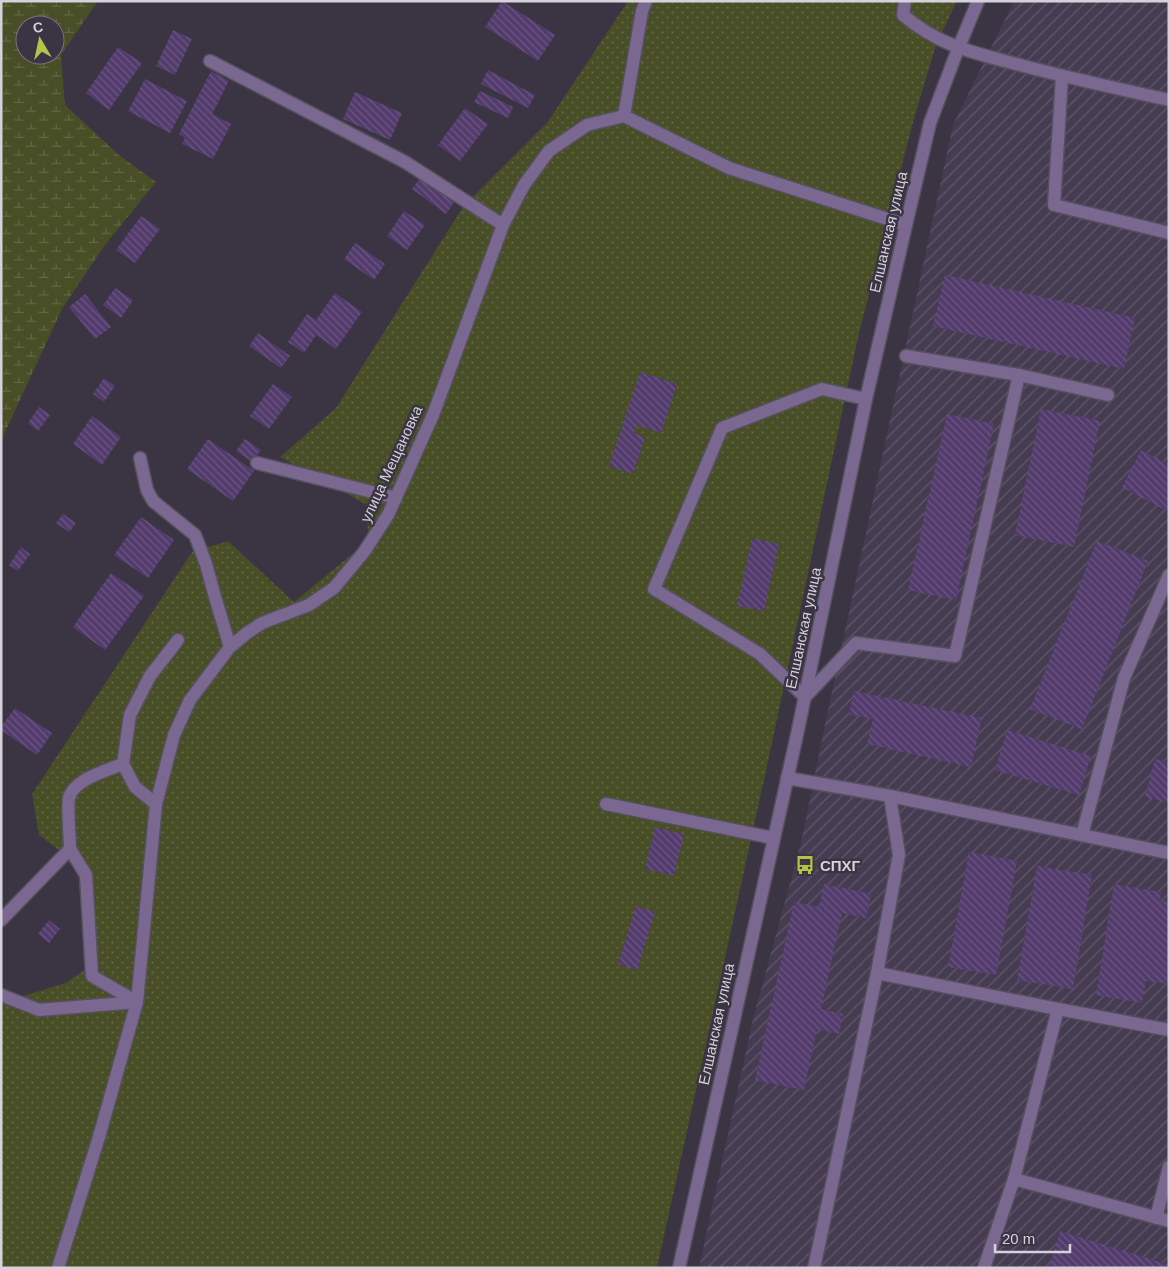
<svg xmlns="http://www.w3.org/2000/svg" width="1170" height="1269" font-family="Helvetica,sans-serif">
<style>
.industrial{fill:url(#industrial-furrows)}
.grass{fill:url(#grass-dots)}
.wetland{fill:url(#wetland-marsh);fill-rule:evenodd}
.building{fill:url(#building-back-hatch)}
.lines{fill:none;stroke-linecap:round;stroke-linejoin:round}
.minor-casing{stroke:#56505e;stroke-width:15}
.minor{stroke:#7b6890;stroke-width:12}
.labels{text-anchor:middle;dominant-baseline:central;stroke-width:5;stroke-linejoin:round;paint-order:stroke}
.street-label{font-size:15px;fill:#d6d2db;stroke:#3a3443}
.poi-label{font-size:15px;font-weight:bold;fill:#d6d2db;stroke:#3a3443;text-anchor:start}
</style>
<defs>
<pattern id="industrial-furrows" width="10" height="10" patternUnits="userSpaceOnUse" patternTransform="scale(1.25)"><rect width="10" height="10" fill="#463c52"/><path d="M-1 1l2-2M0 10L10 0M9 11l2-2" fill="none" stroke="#60576a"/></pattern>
<pattern id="grass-dots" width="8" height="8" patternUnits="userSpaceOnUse" patternTransform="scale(1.25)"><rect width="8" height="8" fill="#484e26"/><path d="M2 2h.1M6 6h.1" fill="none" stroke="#626745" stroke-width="1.8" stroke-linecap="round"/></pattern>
<pattern id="wetland-marsh" width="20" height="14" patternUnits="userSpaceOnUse" patternTransform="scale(1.25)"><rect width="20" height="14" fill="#484e26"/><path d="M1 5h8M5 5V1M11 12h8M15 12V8" fill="none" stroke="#626745"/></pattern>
<pattern id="building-back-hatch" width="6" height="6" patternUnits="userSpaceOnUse" patternTransform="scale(1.25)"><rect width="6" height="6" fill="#533c6d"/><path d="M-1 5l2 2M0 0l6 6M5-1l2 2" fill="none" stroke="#6b5781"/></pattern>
</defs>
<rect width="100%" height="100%" fill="#3a3443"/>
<polygon class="industrial" points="1014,1 1169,1 1169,1268 699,1268 753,1019 801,843 826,720 953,125"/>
<polygon class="grass" points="628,1 957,1 936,45 913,122 859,333 766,771 657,1268 1,1268 1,1003 65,983 85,970 89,873 39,835 32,794 192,552 228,541 294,602 368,541 367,505 280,457 336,408 463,207 547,123"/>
<path class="wetland" d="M1,1H98L61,55L65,105L119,155L156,182L105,245L62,309L1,441ZM25,25H55V55H25Z"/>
<g class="building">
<polygon points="502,1 555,35 538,61 485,27"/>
<polygon points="173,30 192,39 175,75 156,66"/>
<polygon points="118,47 142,63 109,110 86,93"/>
<polygon points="488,70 535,95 528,108 481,84"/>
<polygon points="211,71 229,81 212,114 231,124 213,159 182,144 185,138 179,134"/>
<polygon points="145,79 187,101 170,133 128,111"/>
<polygon points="480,91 513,107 508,118 474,102"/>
<polygon points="355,92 402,113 390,140 343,119"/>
<polygon points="465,108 488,124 460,161 438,145"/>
<polygon points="420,178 454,202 446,214 412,189"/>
<polygon points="404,211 425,225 407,250 387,236"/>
<polygon points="141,216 160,229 135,263 116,250"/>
<polygon points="355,243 385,264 374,280 344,259"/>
<polygon points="945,275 1135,318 1124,369 933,326"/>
<polygon points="115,288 133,300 121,318 103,305"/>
<polygon points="335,293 362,312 336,349 316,335 304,353 288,342 307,314 316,320"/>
<polygon points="85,294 111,327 95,339 69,307"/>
<polygon points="258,333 290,356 281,368 249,346"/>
<polygon points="640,372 677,384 661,433 637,425 634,433 645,437 633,474 609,466"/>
<polygon points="104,378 115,386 104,402 93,394"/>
<polygon points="273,384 292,397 269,429 250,416"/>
<polygon points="39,407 50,415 38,431 28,423"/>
<polygon points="1041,409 1100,421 1074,547 1015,535"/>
<polygon points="947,414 994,424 956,600 908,590"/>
<polygon points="92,416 121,437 102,465 73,444"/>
<polygon points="208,439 254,471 233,501 187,469"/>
<polygon points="245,439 261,450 252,462 236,451"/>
<polygon points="1141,450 1169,465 1169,503 1165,510 1122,487"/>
<polygon points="63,514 76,523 69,532 56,523"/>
<polygon points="141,517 174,540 148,578 114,555"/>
<polygon points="752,538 779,544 764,611 737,606"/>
<polygon points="1097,541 1148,561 1082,729 1030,709"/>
<polygon points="21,547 30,554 18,571 9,565"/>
<polygon points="111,573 144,596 105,650 73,627"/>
<polygon points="854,691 982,718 971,767 867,744 873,719 849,714"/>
<polygon points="15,708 52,733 37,755 1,730 1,727"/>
<polygon points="1007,730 1091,756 1079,795 995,770"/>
<polygon points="1155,759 1169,763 1169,803 1145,797"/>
<polygon points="655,827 684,834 674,876 645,869"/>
<polygon points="969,852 1017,861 996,975 948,967"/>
<polygon points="1037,866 1092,875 1073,989 1017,980"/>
<polygon points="824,884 871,894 866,918 842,913 821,1009 843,1014 839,1034 817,1029 804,1090 755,1080 794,902 819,907"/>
<polygon points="1114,884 1161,892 1160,901 1169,902 1169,984 1146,981 1142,1003 1096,995"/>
<polygon points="636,906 655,912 637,970 618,964"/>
<polygon points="49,920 60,929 49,943 38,934"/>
<polygon points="1060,1231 1169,1265 1169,1268 1049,1268"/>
</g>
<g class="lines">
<g class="minor-casing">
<g id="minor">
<path d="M905,1L903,15C939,46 975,53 1020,65C1069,78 1119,89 1169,100"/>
<polyline points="210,61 405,162 503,225"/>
<polyline points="1062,76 1054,205 1169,233"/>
<polyline points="624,116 729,168 906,225"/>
<polyline points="906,356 1019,375 1108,395"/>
<polyline points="866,399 822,389 722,428 654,589 760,654 805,697 856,643 955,656 1019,375"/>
<polyline points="140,458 147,490 153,501 195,535 206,564 213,590 230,647"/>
<polyline points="257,463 396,498"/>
<polyline points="123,764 130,715 150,676 178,640"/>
<polyline points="787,778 890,796 899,855 877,973 814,1268"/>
<polyline points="890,796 1169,853"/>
<polyline points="606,804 773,838"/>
<polyline points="1082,835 1124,678 1169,575"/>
<polyline points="70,849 86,875 92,976 137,1002"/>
<path d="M1,920L70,849C70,838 67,808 69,798C73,780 107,770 123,764L135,787L156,804"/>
<polyline points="877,973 1058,1009 1014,1179"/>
<polyline points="1,995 39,1010 137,1002"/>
<polyline points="1058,1009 1169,1030"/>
<polyline points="1156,1218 1169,1167"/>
<polyline points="58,1268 99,1137 137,1002 156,804 174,735 190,700 230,647 247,633 262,623 309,605 334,588 364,552 388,515 433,415 503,225 524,185 549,151 587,125 624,116 642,11 646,1"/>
<polyline points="679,1268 798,730 866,399 906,225 930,123 958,49 978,1"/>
<polyline points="984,1268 1014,1179 1169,1221"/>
</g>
</g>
<use href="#minor" class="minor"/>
</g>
<defs>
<g id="bus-bare" transform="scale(1.5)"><path d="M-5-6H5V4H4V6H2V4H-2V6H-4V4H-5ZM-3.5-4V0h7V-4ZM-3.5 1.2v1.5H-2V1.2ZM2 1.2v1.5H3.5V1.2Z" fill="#b3c24b" stroke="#3a3443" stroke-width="2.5" paint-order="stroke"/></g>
</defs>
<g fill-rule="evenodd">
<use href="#bus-bare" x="805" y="865"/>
</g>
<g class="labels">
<g class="street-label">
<text transform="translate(888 232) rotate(-77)">Елшанская улица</text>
<text transform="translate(391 464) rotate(-65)">улица Мещановка</text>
<text transform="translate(803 628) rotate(-78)">Елшанская улица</text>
<text transform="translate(716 1024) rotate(-78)">Елшанская улица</text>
</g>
<g class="poi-label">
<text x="820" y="865">СПХГ</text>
</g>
</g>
<rect width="1170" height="1269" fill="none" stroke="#d6d2db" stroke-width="5"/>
<g transform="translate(40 40) rotate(351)"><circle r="24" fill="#3a3443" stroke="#787380"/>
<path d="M0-4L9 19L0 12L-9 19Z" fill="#b3c24b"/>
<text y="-8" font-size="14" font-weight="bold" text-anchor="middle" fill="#d6d2db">С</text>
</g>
<path d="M995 1244v8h75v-8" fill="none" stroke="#d6d2db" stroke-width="2.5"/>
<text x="1002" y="1244" font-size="15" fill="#d6d2db" stroke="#3a3443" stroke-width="4" paint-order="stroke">20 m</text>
</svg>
